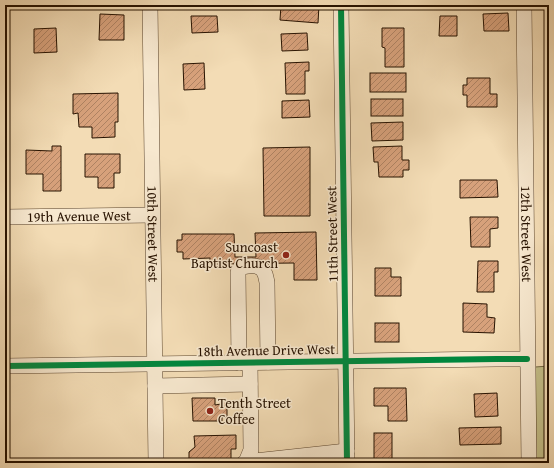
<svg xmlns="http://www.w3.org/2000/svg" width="554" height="468" font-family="'Gentium Book Plus',serif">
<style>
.park{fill:#c3be88;stroke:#756844}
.building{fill:url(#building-hatch);stroke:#271200}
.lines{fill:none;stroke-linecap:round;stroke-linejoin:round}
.minor-casing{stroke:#5a442d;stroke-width:16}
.minor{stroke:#f7e8cf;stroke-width:15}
.cycleway-casing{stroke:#f7e8cf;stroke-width:8}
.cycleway{stroke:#00873e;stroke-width:6}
.poi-dot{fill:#8f2418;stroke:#f7e8cf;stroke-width:1.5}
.labels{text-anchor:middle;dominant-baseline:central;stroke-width:3;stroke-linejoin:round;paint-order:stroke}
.street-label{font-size:14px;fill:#271200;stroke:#f7e8cf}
.poi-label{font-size:14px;fill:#271200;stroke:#f7e8cf;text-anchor:end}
</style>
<defs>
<pattern id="building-hatch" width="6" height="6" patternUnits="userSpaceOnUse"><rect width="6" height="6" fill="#d7a17b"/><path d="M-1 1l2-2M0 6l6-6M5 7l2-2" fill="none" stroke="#ae8262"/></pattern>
</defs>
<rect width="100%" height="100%" fill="#f3dcb5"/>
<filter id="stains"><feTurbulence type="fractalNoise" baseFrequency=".005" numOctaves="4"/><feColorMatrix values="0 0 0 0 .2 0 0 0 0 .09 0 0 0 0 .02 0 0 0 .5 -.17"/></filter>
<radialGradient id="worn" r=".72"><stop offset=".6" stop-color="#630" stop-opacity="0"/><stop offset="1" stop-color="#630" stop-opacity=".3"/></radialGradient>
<polygon class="park" points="549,366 549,463 536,463 535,367"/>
<g class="building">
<polygon points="281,5 319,5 318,23 280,20"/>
<polygon points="508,13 509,31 484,31 483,14"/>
<polygon points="100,14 124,15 124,40 99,40"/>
<polygon points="191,16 217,16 218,32 192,33"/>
<polygon points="440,16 457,16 457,36 439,36"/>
<polygon points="56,28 57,52 34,53 34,29"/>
<polygon points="382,28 404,28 404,67 385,67 385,48 382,47"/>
<polygon points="307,33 308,50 282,51 281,34"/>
<polygon points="309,62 309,71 305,71 305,94 286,94 285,63"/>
<polygon points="204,63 205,89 184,90 183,64"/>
<rect x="370" y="73" width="36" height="19"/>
<polygon points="467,78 490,78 490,94 497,94 497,107 467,107 467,95 463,95 463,85 467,85"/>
<polygon points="118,93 118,122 115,122 115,137 92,138 92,127 79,127 78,113 73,114 73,94"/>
<rect x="371" y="99" width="32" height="17"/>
<polygon points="309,100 310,117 282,118 282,101"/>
<polygon points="403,122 403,140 372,141 371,123"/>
<polygon points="52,146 61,146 61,191 43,191 43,174 26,174 26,150 52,151"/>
<polygon points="402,146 402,160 409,160 409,170 403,170 403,177 379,177 378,162 374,162 373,147"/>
<polygon points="310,147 310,216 264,216 263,148"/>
<polygon points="85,154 120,154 120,173 114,173 114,188 98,188 98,177 85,177"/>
<rect x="5" y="161" width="3" height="18"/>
<polygon points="460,180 497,180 498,197 460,198"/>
<polygon points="470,217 498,217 498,228 490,229 490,247 471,247"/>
<polygon points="316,232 317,280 294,280 294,263 210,264 210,258 183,259 183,252 177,252 177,240 182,240 182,234 234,234 235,257 256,257 255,233"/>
<polygon points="478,261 498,261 498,272 494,272 494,292 477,292"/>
<polygon points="375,268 391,268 391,277 401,277 401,296 375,296"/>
<polygon points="463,303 487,304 487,317 495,318 494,333 463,332"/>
<rect x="375" y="323" width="24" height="19"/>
<polygon points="374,388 406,388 407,421 388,421 388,406 374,406"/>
<polygon points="497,393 498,416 475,417 474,394"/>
<polygon points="192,398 215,398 215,405 221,404 221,401 227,401 227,417 222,417 222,421 193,421"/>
<polygon points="501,427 501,444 460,445 459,428"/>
<rect x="374" y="433" width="18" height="29"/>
<polygon points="236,435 236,449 231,449 231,463 192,463 189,461 189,452 195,447 194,436"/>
</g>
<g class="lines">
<g class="minor-casing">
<g id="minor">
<path id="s1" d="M150,5L156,463"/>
<polyline points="341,5 347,463"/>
<path id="s2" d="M524,5L529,463"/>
<path id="s3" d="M5,217L152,215"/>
<path d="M239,363L238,272L240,268C247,265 261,264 264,272C266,275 266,279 267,282L268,362"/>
<polyline points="5,366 496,359 527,359"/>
<polyline points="155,386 250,384"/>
<polyline points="246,462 347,451"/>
<polyline points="244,463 246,462 251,450 250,362"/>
</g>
</g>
<use href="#minor" class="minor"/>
<g class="cycleway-casing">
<g id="cycleway">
<polyline points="341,5 347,463"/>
<polyline points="5,366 496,359 527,359"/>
</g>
</g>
<use href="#cycleway" class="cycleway"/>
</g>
<g class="poi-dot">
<circle cx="286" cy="255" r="4"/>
<circle cx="210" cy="411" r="4"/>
</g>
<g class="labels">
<g class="street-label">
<text stroke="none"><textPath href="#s3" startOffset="74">19th Avenue West</textPath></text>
<text stroke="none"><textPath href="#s1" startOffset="229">10th Street West</textPath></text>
<text transform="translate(332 234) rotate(-91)">11th Street West</text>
<text stroke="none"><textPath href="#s2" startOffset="229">12th Street West</textPath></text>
<text transform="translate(266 350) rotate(-1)">18th Avenue Drive West</text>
</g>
<g class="poi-label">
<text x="278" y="247">Suncoast<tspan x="278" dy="16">Baptist Church</tspan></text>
<text x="218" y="403" text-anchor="start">Tenth Street<tspan x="218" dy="16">Coffee</tspan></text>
</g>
</g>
<rect width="554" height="468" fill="none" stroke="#f3dcb5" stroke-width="20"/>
<rect x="6" y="6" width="542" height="456" fill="none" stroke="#271200" stroke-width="2"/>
<rect x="10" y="10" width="534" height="448" fill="none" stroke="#271200"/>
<rect width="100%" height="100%" filter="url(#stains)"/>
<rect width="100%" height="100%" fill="url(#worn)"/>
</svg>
